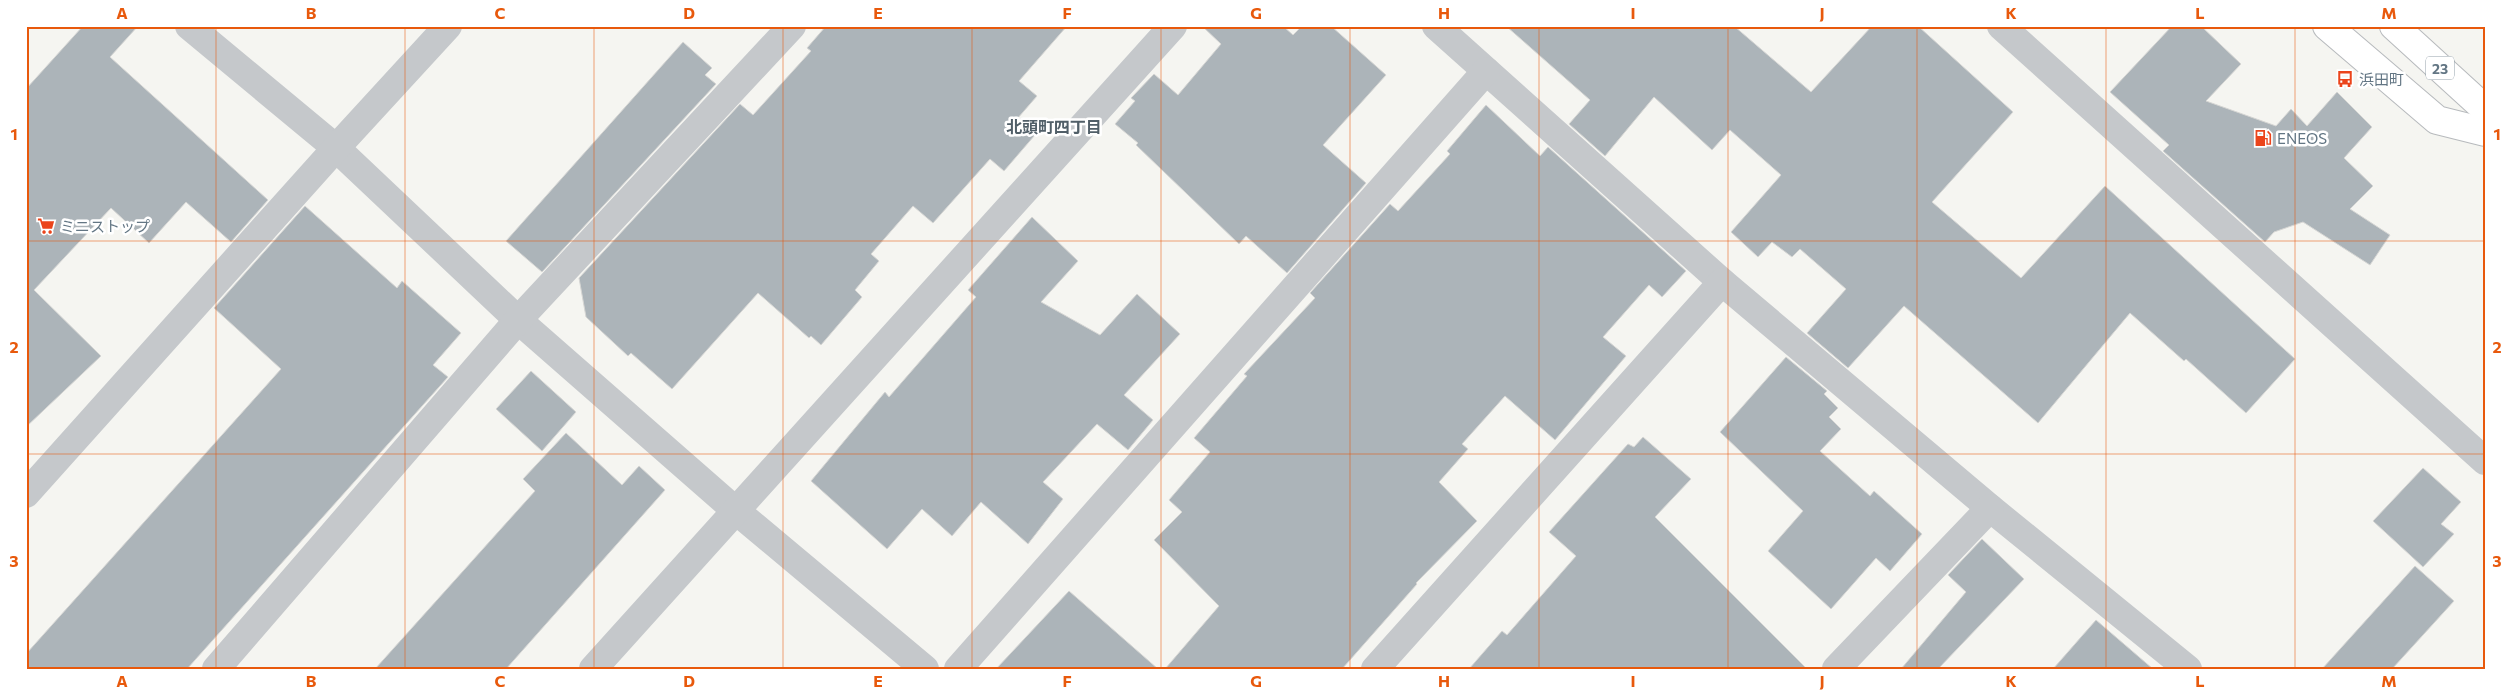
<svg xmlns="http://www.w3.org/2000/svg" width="2511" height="695" font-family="Commissioner,'Noto Sans JP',sans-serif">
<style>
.building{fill:#acb4b9;stroke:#d6d6d4}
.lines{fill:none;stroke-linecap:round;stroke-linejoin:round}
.highway-casing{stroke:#b7babd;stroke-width:30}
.minor{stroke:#c5c8cb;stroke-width:28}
.highway{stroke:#fff;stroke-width:28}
.grid{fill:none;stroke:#e8590c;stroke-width:1;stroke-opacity:0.55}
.labels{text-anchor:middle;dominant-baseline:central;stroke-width:5;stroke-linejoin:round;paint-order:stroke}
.shield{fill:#fff;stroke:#929fa9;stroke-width:1}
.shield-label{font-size:14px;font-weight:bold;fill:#637684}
.poi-label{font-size:15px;fill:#637684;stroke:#fff;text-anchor:start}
.neighbourhood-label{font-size:16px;font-weight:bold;fill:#515f68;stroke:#fff}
.neatline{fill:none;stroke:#e8590c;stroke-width:2}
.grid-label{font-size:16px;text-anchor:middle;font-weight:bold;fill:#e8590c}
</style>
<rect width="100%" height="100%" fill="#f5f5f1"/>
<g class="building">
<polygon points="83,26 138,26 110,57 268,200 231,242 186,202 149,243 111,208 34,290 101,356 26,427 26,89"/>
<polygon points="826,26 1067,26 1019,81 1037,96 1017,119 1035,135 1004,171 990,159 933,223 913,206 871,254 879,261 855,290 862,297 821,345 811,336 809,338 758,293 672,389 631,353 628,356 586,317 579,278 740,104 753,115 811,51 807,48"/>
<polygon points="1202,26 1283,26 1293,35 1302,26 1331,26 1386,75 1323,145 1366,183 1287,273 1246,236 1239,244 1136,145 1138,143 1115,124 1135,101 1131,98 1154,74 1178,95 1221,44"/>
<polygon points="1506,26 1734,26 1811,92 1872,26 1918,26 2013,112 1932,202 2021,278 2105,186 2295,359 2246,413 2186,359 2184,361 2130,313 2038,423 1904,306 1848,368 1807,333 1846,289 1800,249 1792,257 1772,242 1758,257 1731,232 1781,175 1730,130 1712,150 1654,97 1605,156 1569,124 1590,100"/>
<polygon points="2172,26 2201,26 2241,64 2206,101 2276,126 2291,109 2307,126 2337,92 2372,127 2344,158 2373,186 2350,209 2390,235 2370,265 2303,222 2274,232 2265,242 2163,151 2169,145 2110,92"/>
<polygon points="683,42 712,68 705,75 716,84 542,272 506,241"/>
<polygon points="1486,105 1540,156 1548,147 1686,271 1662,297 1649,285 1603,337 1626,356 1555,440 1505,396 1462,444 1468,449 1439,482 1477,521 1416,583 1417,584 1342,669 1165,669 1219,606 1154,540 1182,512 1169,500 1210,452 1194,438 1247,376 1244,374 1315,298 1310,293 1390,204 1398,211 1450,154 1447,151"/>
<polygon points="305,206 397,288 402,281 461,333 433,365 448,377 187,669 26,669 26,654 281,369 214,308"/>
<polygon points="1032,217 1078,261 1041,302 1100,335 1137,294 1180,334 1124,395 1153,420 1128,450 1097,424 1043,482 1063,499 1028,544 981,502 952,536 922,509 887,549 811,481 885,392 889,397 976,297 968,290"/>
<polygon points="1786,357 1827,391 1824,394 1838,408 1829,417 1841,429 1820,451 1870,496 1874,491 1922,534 1890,571 1876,558 1831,609 1768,551 1803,511 1720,432"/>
<polygon points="531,371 576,412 542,451 496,409"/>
<polygon points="566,433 622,485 639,466 665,490 506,669 375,669 535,491 523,479"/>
<polygon points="1643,437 1691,479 1655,517 1807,669 1469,669 1502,631 1507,635 1576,556 1549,532 1628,444 1634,447"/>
<polygon points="2423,468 2461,502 2441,524 2454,534 2423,567 2373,521"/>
<polygon points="1982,539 2024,579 1938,669 1901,669 1966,592 1948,575"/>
<polygon points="2415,566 2454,601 2392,669 2322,669"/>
<polygon points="1069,591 1158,669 996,669"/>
<polygon points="2096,620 2153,669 2053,669"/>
</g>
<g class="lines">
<g class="highway-casing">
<g id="highway">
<polyline points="2327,26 2437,120 2485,132"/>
<polyline points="2394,26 2485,109"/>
</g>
</g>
<g class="minor">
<polyline points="189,26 336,148 518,320 735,510 925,669"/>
<polyline points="1436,26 1722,282 1990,508 2188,669"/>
<polyline points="2001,26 2485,461"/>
<polyline points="26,494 336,148 448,26"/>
<polyline points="216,669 518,320 792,26"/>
<polyline points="593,669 1173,26"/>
<polyline points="958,669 1486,71"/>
<polyline points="1375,669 1722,282"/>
<polyline points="1836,669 1990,508"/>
</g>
<use href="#highway" class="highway"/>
</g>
<path class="grid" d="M216,26V669M405,26V669M594,26V669M783,26V669M972,26V669M1161,26V669M1350,26V669M1539,26V669M1728,26V669M1917,26V669M2106,26V669M2295,26V669M26,241H2485M26,454H2485"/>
<defs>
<g id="bus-bare" transform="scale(1.35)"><path d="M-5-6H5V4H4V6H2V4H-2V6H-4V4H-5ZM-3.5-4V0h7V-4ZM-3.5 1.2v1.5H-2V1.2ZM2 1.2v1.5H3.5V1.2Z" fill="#eb441b" stroke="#fff" stroke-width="2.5" paint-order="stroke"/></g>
<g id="fuel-bare" transform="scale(1.35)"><path d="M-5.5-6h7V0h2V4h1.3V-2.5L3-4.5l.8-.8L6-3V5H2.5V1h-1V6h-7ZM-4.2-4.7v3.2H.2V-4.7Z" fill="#eb441b" stroke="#fff" stroke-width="2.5" paint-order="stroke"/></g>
<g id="supermarket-bare" transform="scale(1.35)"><path d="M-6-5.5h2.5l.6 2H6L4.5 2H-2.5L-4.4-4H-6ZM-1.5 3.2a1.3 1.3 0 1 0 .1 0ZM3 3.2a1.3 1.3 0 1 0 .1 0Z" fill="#eb441b" stroke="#fff" stroke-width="2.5" paint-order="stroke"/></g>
</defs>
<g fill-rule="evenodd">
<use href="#bus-bare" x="2345" y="79"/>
<use href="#fuel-bare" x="2263" y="138"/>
<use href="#supermarket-bare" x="46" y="226"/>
</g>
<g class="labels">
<rect class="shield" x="2426" y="56.5" width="28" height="23" rx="4"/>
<g class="shield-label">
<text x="2440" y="68">23</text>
</g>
<g class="poi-label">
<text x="2359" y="79">浜田町</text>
<text x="2277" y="138">ENEOS</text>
<text x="60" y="226">ミニストップ</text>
</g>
<g class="neighbourhood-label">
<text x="1054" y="126">北頭町四丁目</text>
</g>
</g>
<rect width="2511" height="695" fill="none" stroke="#ffffff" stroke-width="55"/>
<rect x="28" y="28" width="2456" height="640" class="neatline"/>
<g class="grid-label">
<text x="122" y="19">A</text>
<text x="311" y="19">B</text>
<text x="500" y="19">C</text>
<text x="689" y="19">D</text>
<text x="878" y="19">E</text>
<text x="1067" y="19">F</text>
<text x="1256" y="19">G</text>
<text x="1444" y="19">H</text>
<text x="1633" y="19">I</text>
<text x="1822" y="19">J</text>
<text x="2011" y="19">K</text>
<text x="2200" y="19">L</text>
<text x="2389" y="19">M</text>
<text x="14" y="140">1</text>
<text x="2497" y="140">1</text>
<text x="14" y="353">2</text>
<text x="2497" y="353">2</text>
<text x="14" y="567">3</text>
<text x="2497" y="567">3</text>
<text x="122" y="687">A</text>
<text x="311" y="687">B</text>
<text x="500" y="687">C</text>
<text x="689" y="687">D</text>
<text x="878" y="687">E</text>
<text x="1067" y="687">F</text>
<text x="1256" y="687">G</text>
<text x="1444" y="687">H</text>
<text x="1633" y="687">I</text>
<text x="1822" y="687">J</text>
<text x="2011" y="687">K</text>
<text x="2200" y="687">L</text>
<text x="2389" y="687">M</text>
</g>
</svg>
